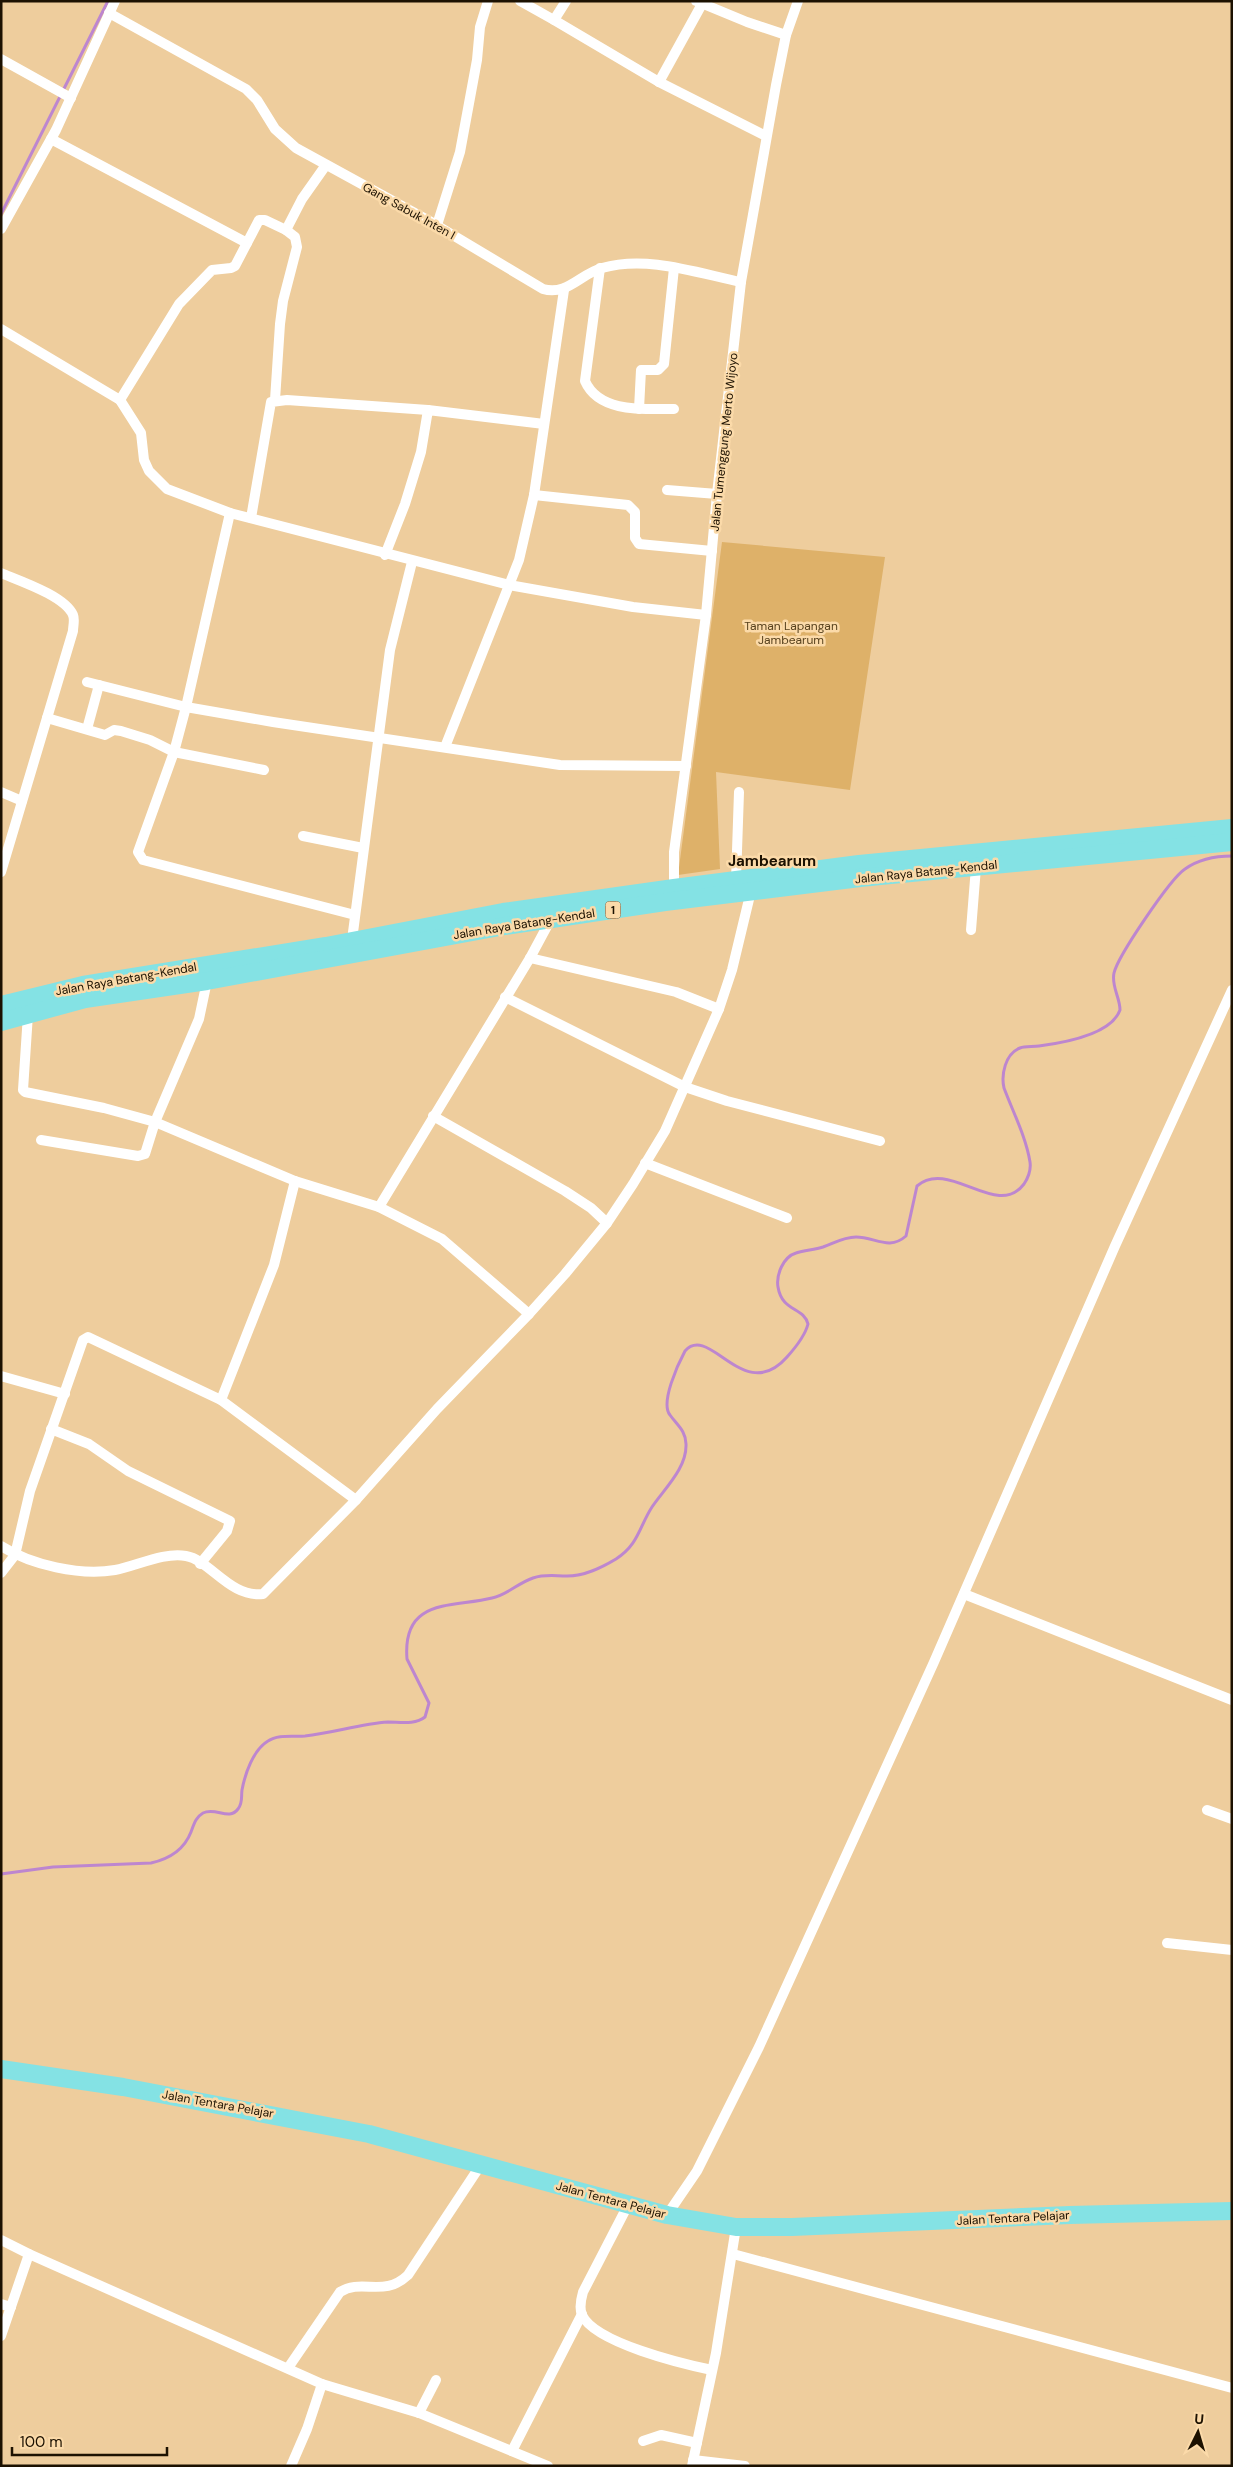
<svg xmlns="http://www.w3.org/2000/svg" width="1233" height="2467" font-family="'DM Sans',sans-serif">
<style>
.green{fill:#deb169}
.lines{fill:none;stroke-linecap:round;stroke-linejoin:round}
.stream{stroke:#bd86cf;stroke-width:3}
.minor{stroke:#fff;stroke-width:10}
.trunk{stroke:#84e2e4;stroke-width:18}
.labels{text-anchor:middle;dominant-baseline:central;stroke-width:5;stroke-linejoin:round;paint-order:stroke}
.shield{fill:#fbdaa9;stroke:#5f4d33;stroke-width:1}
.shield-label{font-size:11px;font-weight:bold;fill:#1c1101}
.street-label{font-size:12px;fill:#1c1101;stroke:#fbdaa9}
.park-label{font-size:12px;fill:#58421e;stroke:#fbdaa9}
.quarter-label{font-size:15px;font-weight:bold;fill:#1c1101;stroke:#fbdaa9}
</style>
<rect width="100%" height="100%" fill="#eecd9d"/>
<polygon class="green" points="722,542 885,557 850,790 716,772 720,869 678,875"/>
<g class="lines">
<g class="stream">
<polyline points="1,214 108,1"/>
<path d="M1,1874L53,1867L151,1863C169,1859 184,1850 191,1832C194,1824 196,1817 203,1813C216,1807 229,1821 238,1809C243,1803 241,1797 242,1790C245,1774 253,1750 268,1741C278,1734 293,1737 305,1736C333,1733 360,1724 388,1722C400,1722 415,1725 425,1717L429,1703L407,1659C402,1597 453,1608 492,1598C507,1595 518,1583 533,1578C545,1574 554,1576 567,1576C585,1576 601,1568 616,1559C639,1544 639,1527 652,1507C665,1488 687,1468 686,1444C686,1431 677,1425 670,1415C660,1403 678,1364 685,1351C710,1323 744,1406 787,1357C796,1347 805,1336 808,1324C804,1307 782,1312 778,1287C776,1275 783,1257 796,1253C805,1250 814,1250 823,1247C834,1243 844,1237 856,1237C875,1237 889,1251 906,1236L917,1186C949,1158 997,1220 1024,1184C1028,1178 1031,1169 1030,1162C1026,1137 1013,1112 1004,1088C1001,1075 1005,1054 1020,1048C1025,1046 1033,1047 1039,1046C1062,1043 1111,1035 1120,1010C1120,997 1111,986 1114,973C1118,956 1170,879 1185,869C1199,859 1215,856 1232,856"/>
</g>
<g class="minor">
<polyline points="520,1 554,20 566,1"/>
<polyline points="696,1 747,22 786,35"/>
<path d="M109,13L246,89L257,100L275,129L296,148L431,222L543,289C567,296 580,274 602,268C647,255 697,273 741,282"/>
<polyline points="554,20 659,82 766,136"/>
<polyline points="1,59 71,98"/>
<polyline points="659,82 702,4"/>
<polyline points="51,139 247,243"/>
<polyline points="437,225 460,152 477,60 480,27 488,1"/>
<polyline points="1,229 56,130 115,1"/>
<path d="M600,268L585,381C599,413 644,409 674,409"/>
<polyline points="1,329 120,400 141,433 144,460 149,471 167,489 230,513 509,585 633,607 706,615"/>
<polyline points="120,400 179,304 212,270 231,268 235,266 259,220 265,220 286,230 302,199 326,165"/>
<polyline points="275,400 280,324 283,301 297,247 295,237 286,230"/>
<polyline points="639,409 641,370 658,370 664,364 674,268"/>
<polyline points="667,490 717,494"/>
<polyline points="534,495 628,505 635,512 635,538 639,544 712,551"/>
<polyline points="230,513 186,707 174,752 138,852 143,860 355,915"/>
<polyline points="251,518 271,402 287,400 428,410"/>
<polyline points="385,555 405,504 421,452 428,410 544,424"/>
<path d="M1,573C20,581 65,596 73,615C75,620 73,626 73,631L1,872"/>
<polyline points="87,682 186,707 273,722 560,765 686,766"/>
<polyline points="47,718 105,735 114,730 121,731 150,740 174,752 264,770"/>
<polyline points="87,729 99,685"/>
<polyline points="445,747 519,560 534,495 564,290"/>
<polyline points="1,792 22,801"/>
<polyline points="303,836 363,848"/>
<polyline points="736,880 739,792"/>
<polyline points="674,888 674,852 706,615 717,494 741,282 776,85 786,35 798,1"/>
<polyline points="971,930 976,867"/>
<polyline points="352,940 390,650 412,562"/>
<polyline points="530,958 676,992 719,1009"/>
<polyline points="505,997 685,1087 727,1101 880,1141"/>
<polyline points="28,1014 23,1090 25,1092 104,1108 155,1122 295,1181 379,1207 442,1239 529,1314"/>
<polyline points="433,1116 565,1191 591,1208 607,1223"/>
<polyline points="41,1140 138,1156 145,1154 155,1122 199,1019 207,981"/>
<polyline points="645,1163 787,1218"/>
<polyline points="379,1207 530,958 551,919"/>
<polyline points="1,1376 65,1394"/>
<polyline points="221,1400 274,1265 295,1181"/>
<polyline points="51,1429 89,1444 128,1471 230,1521 227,1531 200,1564"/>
<path d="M1,1546C31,1565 80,1576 115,1570C137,1566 163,1552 186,1556C210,1560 230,1598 263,1594L356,1500L437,1409L529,1314L565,1274L607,1223L633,1184L665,1131L719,1009L732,970L751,891"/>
<polyline points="1,1573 15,1555 30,1491 83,1340 88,1337 221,1400 356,1500"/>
<polyline points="964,1594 1232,1700"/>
<polyline points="1207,1810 1232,1819"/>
<polyline points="1167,1943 1232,1950"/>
<path d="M628,2205L583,2292C581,2299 579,2308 582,2315C595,2343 683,2364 712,2370"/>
<polyline points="667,2215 697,2171 759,2047 934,1662 1115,1246 1232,990"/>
<polyline points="1,2240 29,2254 1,2336"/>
<polyline points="29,2254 322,2384 419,2413 548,2466"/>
<polyline points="733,2254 1232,2388"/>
<polyline points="1,2304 11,2307"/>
<path d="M288,2368L340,2292C362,2278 384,2298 408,2275L480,2166"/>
<polyline points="419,2413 436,2380"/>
<polyline points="643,2441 661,2435 697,2443"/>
<polyline points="512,2451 582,2314"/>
<polyline points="693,2460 745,2466"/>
<polyline points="291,2466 307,2429 322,2384"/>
<polyline points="692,2466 716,2353 736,2227"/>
</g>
<g class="trunk">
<polyline points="1,1005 83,985 326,946 503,912 674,888 859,864 1232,828"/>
<polyline points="1,1022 85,999 207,981 505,926 665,902 860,878 1232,842"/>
<polyline points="1,2069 123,2087 369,2134 667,2215 736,2227 792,2227 1070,2215 1232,2211"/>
</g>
</g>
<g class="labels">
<rect class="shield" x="605.5" y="901.5" width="15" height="17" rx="4"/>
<g class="shield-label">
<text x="613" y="910">1</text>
</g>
<g class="street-label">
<text transform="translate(409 211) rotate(29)">Gang Sabuk Inten I</text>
<text transform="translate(724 442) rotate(-84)">Jalan Tumenggung Merto Wijoyo</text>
<text transform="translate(926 872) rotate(-6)">Jalan Raya Batang-Kendal</text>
<text transform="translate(524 924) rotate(-9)">Jalan Raya Batang-Kendal</text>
<text transform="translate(126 979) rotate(-10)">Jalan Raya Batang-Kendal</text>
<text transform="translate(218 2104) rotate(10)">Jalan Tentara Pelajar</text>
<text transform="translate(611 2200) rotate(15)">Jalan Tentara Pelajar</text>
<text transform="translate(1013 2218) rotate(-3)">Jalan Tentara Pelajar</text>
</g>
<g class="park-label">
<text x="791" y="626">Taman Lapangan<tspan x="791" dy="14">Jambearum</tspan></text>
</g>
<g class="quarter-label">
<text x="772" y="861">Jambearum</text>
</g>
</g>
<rect width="1233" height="2467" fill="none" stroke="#1c1101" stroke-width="5"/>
<g transform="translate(1198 2432) rotate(5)" stroke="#fbdaa9" stroke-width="4" paint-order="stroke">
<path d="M0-4L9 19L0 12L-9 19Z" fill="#1c1101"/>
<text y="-8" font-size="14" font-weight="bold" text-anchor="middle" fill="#1c1101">U</text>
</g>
<path d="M12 2447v8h155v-8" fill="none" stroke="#1c1101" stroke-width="2.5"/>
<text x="20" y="2447" font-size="15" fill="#1c1101" stroke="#fbdaa9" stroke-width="4" paint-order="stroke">100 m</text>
</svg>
